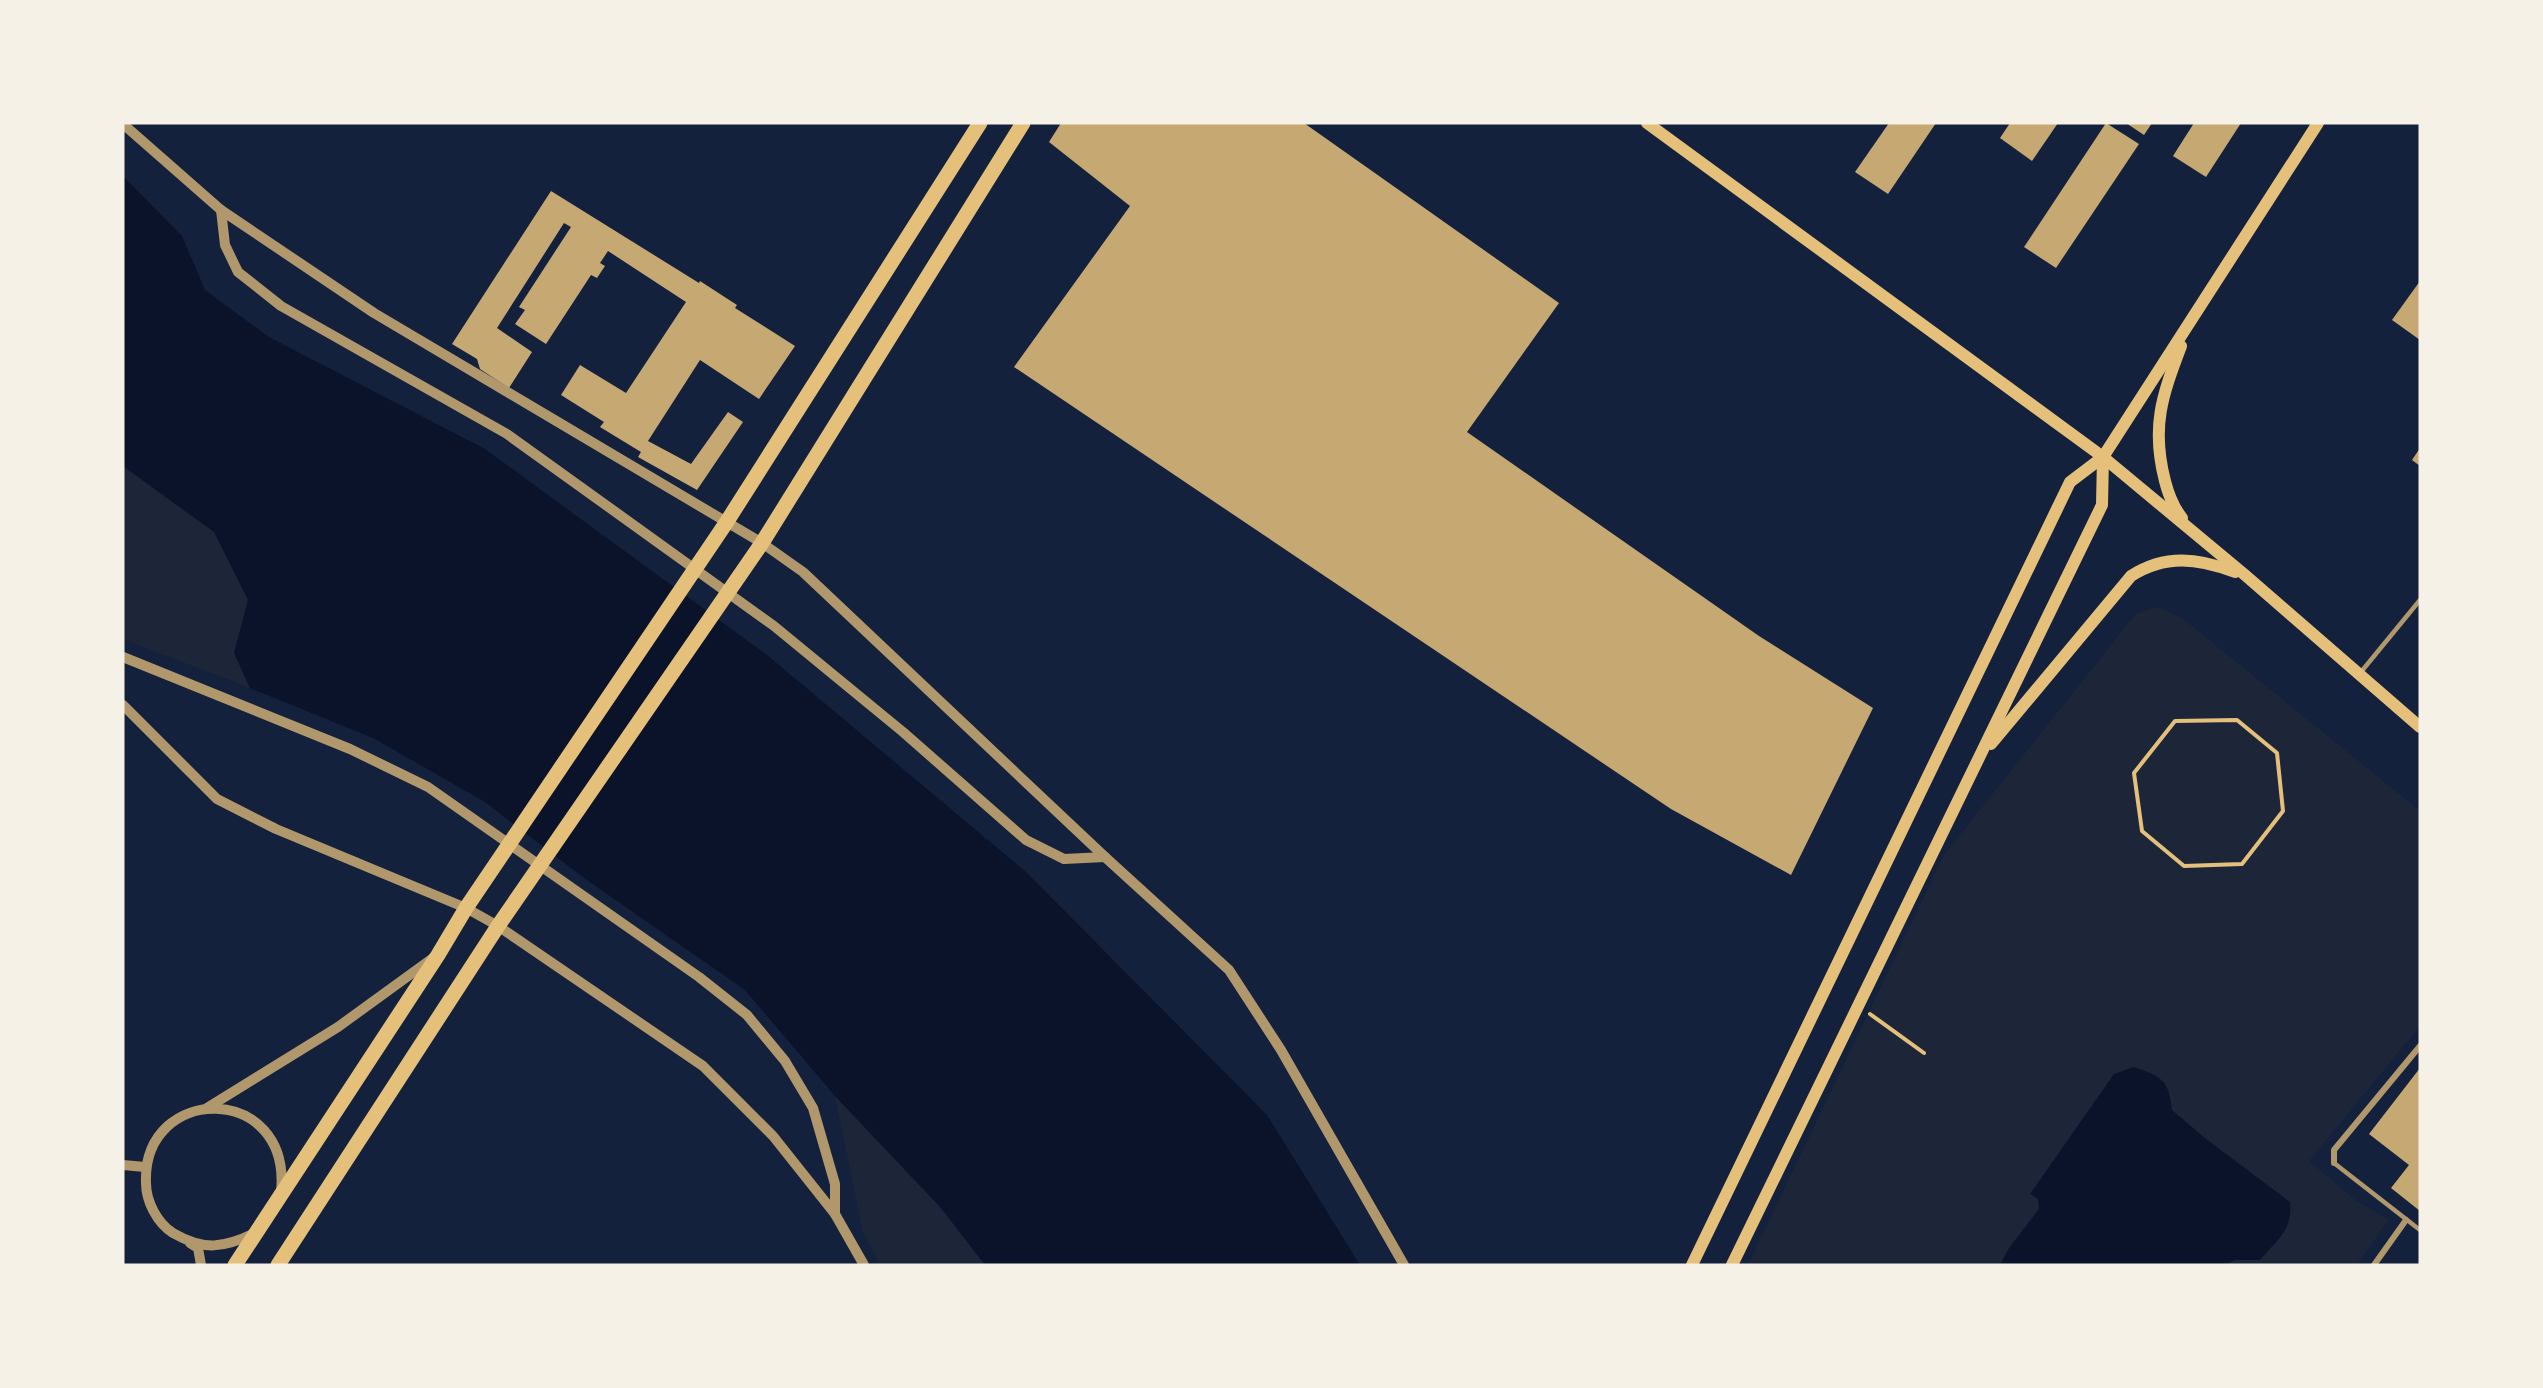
<svg xmlns="http://www.w3.org/2000/svg" width="2543" height="1388" font-family="'Golos Text',sans-serif">
<style>
.green{fill:#1d2539}
.water{fill:#0b132b}
.building{fill:#c6a872}
.lines{fill:none;stroke-linecap:round;stroke-linejoin:round}
.path{stroke:#e5c07b;stroke-width:4}
.service{stroke:#b1986c;stroke-width:4.5}
.minor{stroke:#b1986c;stroke-width:6}
.tertiary{stroke:#b1986c;stroke-width:10}
.secondary{stroke:#e5c07b;stroke-width:12}
.primary{stroke:#e5c07b;stroke-width:15}
</style>
<rect width="100%" height="100%" fill="#14213d"/>
<g class="green">
<polygon points="123,466 214,532 248,600 234,653 250,688 123,639"/>
<polygon points="2158,607 2182,618 2420,811 2420,1026 2309,1161 2354,1199 2388,1220 2357,1265 1748,1265 1944,855 2135,615 2145,610"/>
<polygon points="835,1096 941,1208 985,1265 880,1265 863,1232"/>
</g>
<g class="water">
<polygon points="123,176 182,236 205,290 269,337 485,449 767,655 1025,871 1267,1115 1360,1265 985,1265 941,1208 835,1096 745,990 584,878 485,802 373,738 250,688 234,653 248,600 214,532 123,466"/>
<path d="M2134,1067C2162,1077 2169,1080 2172,1110L2205,1138L2290,1202C2293,1230 2277,1240 2260,1260H2235L2224,1265H2000L2009,1248L2039,1209L2038,1199L2030,1194L2114,1074Z"/>
</g>
<g class="building">
<polygon points="1061,123 1304,123 1559,303 1467,432 1759,636 1873,708 1791,875 1671,809 1014,367 1130,206 1049,142"/>
<polygon points="1889,123 1936,123 1888,194 1855,172"/>
<polygon points="2010,123 2058,123 2032,161 2000,138"/>
<polygon points="2106,123 2139,144 2056,268 2024,247"/>
<polygon points="2126,123 2152,123 2144,135"/>
<polygon points="2194,123 2241,123 2206,177 2173,156"/>
<polygon points="551,191 699,283 700,281 737,305 735,308 795,346 759,399 700,360 648,441 691,464 728,412 743,422 697,490 638,457 641,452 600,427 604,422 561,395 580,365 626,393 686,302 608,251 600,263 605,266 597,278 591,275 546,344 515,324 525,310 519,307 571,227 564,223 497,328 532,352 509,388 480,369 477,359 452,344"/>
<polygon points="2420,281 2420,340 2392,320"/>
<polygon points="2420,448 2420,466 2412,460"/>
<polygon points="2420,1068 2420,1211 2391,1188 2409,1165 2369,1134"/>
</g>
<g class="lines">
<g class="path">
<polygon points="2237,720 2277,753 2283,811 2242,864 2184,866 2142,831 2134,773 2175,721"/>
<polyline points="1870,1014 1924,1053"/>
</g>
<g class="service">
<polyline points="2361,672 2420,600"/>
<polyline points="2334,1163 2420,1230"/>
</g>
<g class="minor">
<polyline points="2334,1163 2334,1150 2420,1046"/>
<polyline points="2374,1265 2406,1220"/>
</g>
<g class="tertiary">
<polyline points="123,124 221,210 374,313 762,543 803,572 1105,857 1229,970 1281,1050 1404,1265"/>
<polyline points="221,210 225,245 238,272 281,306 507,434 774,626 903,732 1026,840 1064,859 1105,857"/>
<polyline points="123,657 350,749 428,787 699,977 747,1015 785,1061 813,1108 835,1184 835,1214"/>
<polyline points="123,705 217,799 276,829 466,908 498,926 703,1066 773,1136 835,1214 864,1265"/>
<polyline points="207,1108 338,1027 433,958"/>
<polyline points="123,1165 145,1167"/>
<path d="M255,1233C224,1248 204,1251 173,1233C157,1223 146,1201 146,1183C142,1083 292,1082 281,1192"/>
<polyline points="190,1243 198,1248 201,1265"/>
</g>
<g class="secondary">
<polyline points="1647,123 2103,457 2245,575 2420,727"/>
<path d="M2181,346C2162,396 2151,427 2165,481C2168,493 2174,508 2182,518"/>
<path d="M1991,744L2131,576C2165,554 2198,558 2235,572"/>
<polyline points="1692,1265 2070,482 2103,457 2318,123"/>
<polyline points="1732,1265 2102,505 2103,457"/>
</g>
<g class="primary">
<polyline points="235,1265 438,955 466,908 726,523 980,123"/>
<polyline points="278,1265 498,926 762,543 1023,123"/>
</g>
</g>
<rect width="2543" height="1388" fill="none" stroke="#f6f1e7" stroke-width="249"/>
</svg>
